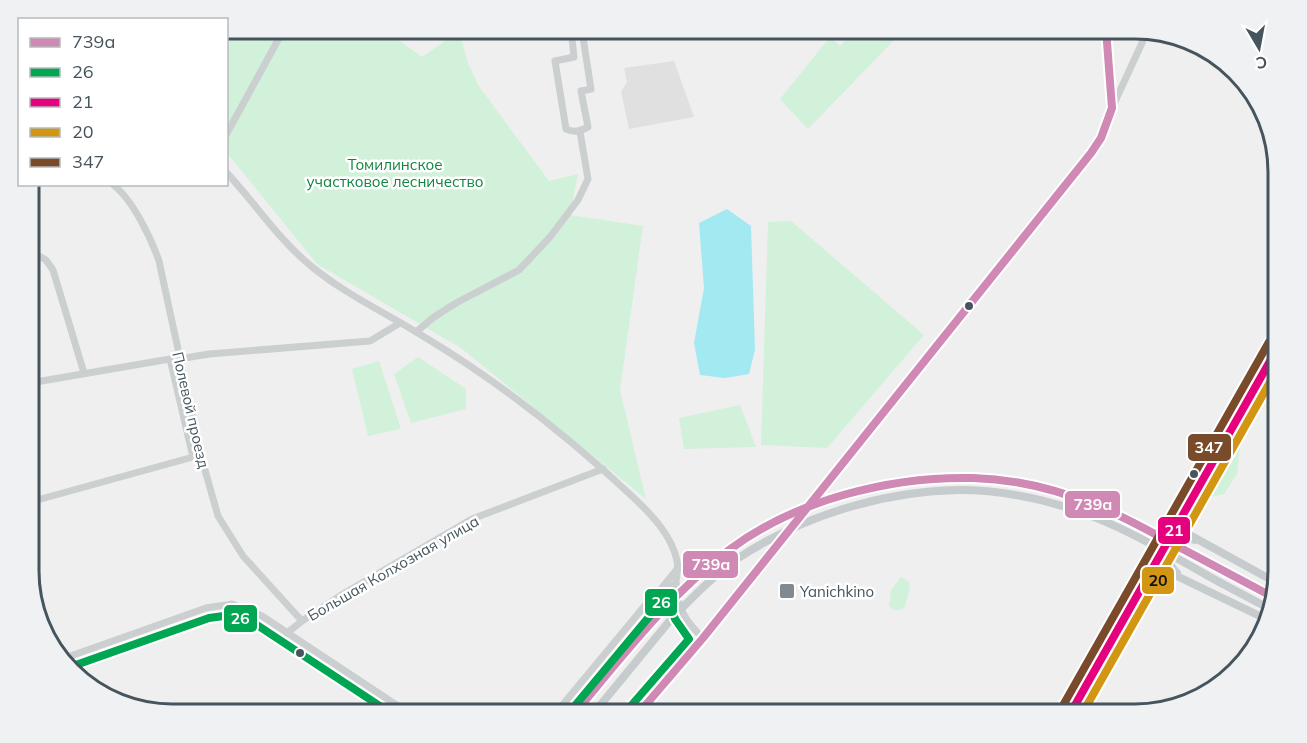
<svg xmlns="http://www.w3.org/2000/svg" width="1307" height="743" font-family="Mulish,sans-serif">
<style>
.education{fill:#e1e0e1}
.green{fill:#d1f1da}
.water{fill:#a2e9f2}
.lines{fill:none;stroke-linecap:round;stroke-linejoin:round}
.minor{stroke:#cbcfd0;stroke-width:7}
.major{stroke:#c6cbce;stroke-width:8}
.major-bridge{stroke:#c6cbce;stroke-width:8}
.bus-1-casing{stroke:#fff;stroke-width:12}
.bus-2-casing{stroke:#fff;stroke-width:12}
.bus-3-casing{stroke:#fff;stroke-width:12}
.bus-4-casing{stroke:#fff;stroke-width:12}
.bus-5-casing{stroke:#fff;stroke-width:12}
.bus-1{stroke:#d088b5;stroke-width:8}
.bus-2{stroke:#00a651;stroke-width:8}
.bus-3{stroke:#e5007d;stroke-width:8}
.bus-4{stroke:#d39613;stroke-width:8}
.bus-5{stroke:#7a4b2a;stroke-width:8}
.bus-dot{fill:#45545d;stroke:#fff;stroke-width:2}
.poi-dot{fill:#818a90;stroke:#fff;stroke-width:2}
.labels{text-anchor:middle;dominant-baseline:central;stroke-width:5;stroke-linejoin:round;paint-order:stroke}
.park-label{font-size:15px;fill:#0f853e;stroke:#fff}
.street-label{font-size:15px;fill:#45545d;stroke:#fff}
.poi-label{font-size:15px;fill:#45545d;stroke:#fff;text-anchor:start}
.rim{fill:none;stroke:#45545d;stroke-width:3}
.line-badge{stroke:#fff;stroke-width:2}
.badge-label{font-size:16px;text-anchor:middle;font-weight:bold;fill:#fff}
.pale-badge-label{font-size:16px;text-anchor:middle;font-weight:bold;fill:#111}
</style>
<rect width="100%" height="100%" fill="#f0efef"/>
<polygon class="education" points="674,61 694,117 629,129 621,92 627,82 624,68"/>
<g class="green">
<polygon points="226,29 383,29 422,57 459,31 468,63 478,85 549,181 578,174 570,215 643,226 620,390 646,499 461,348 317,264 227,153"/>
<polygon points="857,29 889,29 898,36 808,129 780,99 830,37 840,46"/>
<polygon points="791,221 924,335 827,448 761,445 768,222"/>
<polygon points="418,357 466,389 466,409 411,423 394,374"/>
<polygon points="379,361 401,429 368,436 352,369"/>
<polygon points="740,405 756,447 684,449 679,418"/>
<polygon points="1240,433 1241,437 1237,474 1224,494 1210,497 1233,459 1231,458"/>
<path d="M901,577L909,582L910,588L904,608C897,612 894,611 889,606L891,590Z"/>
</g>
<polygon class="water" points="727,209 751,226 755,350 749,374 725,378 700,375 694,343 704,288 699,223"/>
<g class="lines">
<g class="minor">
<path d="M571,29L574,57L555,61L566,129C575,133 580,131 588,127L581,91L591,89L582,31L584,29"/>
<polyline points="1106,29 1112,105"/>
<polyline points="226,135 284,29"/>
<path d="M226,172C256,204 277,238 311,266C346,295 388,314 426,338C501,383 571,439 634,498C652,515 672,536 677,561C679,568 676,576 676,583C677,608 686,622 703,638"/>
<path d="M112,184C132,198 151,238 159,261L201,456L218,516L243,556L302,621"/>
<polyline points="30,251 46,260 53,270 84,373"/>
<polyline points="416,332 434,317 456,303 519,270 550,237 578,200 588,179 580,132"/>
<polyline points="179,359 209,354 370,341 400,323"/>
<polyline points="30,383 170,359 193,457 30,502"/>
<polyline points="661,589 678,568"/>
<polyline points="287,633 302,621 343,594 472,519 603,469"/>
<polyline points="62,659 206,608 232,604 262,616 410,714"/>
<polyline points="555,714 657,591 676,584"/>
<polyline points="638,714 703,638 1091,153 1101,138 1112,108 1147,32"/>
</g>
<g class="major">
<polyline points="1177,528 1277,583"/>
<polyline points="1156,566 1266,619"/>
<path d="M1177,573C1160,559 1174,533 1195,540"/>
<polyline points="1227,573 1273,597"/>
<polyline points="1221,583 1270,609"/>
<polyline points="574,714 663,609"/>
<polyline points="593,714 672,618"/>
<polyline points="1070,714 1278,347"/>
</g>
<g class="major-bridge">
<path d="M663,609C685,588 706,565 731,548C793,505 884,478 959,478C999,477 1042,487 1080,500C1132,517 1179,547 1227,573"/>
<path d="M672,618C693,597 715,574 740,557C803,516 883,491 959,490C997,490 1039,498 1075,510C1126,527 1174,557 1221,583"/>
</g>
<g class="bus-1-casing">
<g id="bus-1">
<path d="M574,714C622,657 669,595 729,550C796,500 890,476 973,478C1013,479 1055,489 1092,504C1122,515 1149,531 1177,546C1209,563 1241,580 1273,597"/>
<polyline points="638,714 703,638 1091,153 1101,138 1112,108 1106,29"/>
</g>
</g>
<g class="bus-2-casing">
<g id="bus-2">
<polyline points="70,667 209,618 231,615 257,625 392,714"/>
<polyline points="568,714 663,600 668,598 675,619 689,639 630,707"/>
</g>
</g>
<g class="bus-3-casing">
<polyline id="bus-3" points="1070,714 1278,347"/>
</g>
<g class="bus-4-casing">
<polyline id="bus-4" points="1082,714 1278,368"/>
</g>
<g class="bus-5-casing">
<polyline id="bus-5" points="1061,709 1269,342"/>
</g>
<use href="#bus-1" class="bus-1"/>
<use href="#bus-2" class="bus-2"/>
<use href="#bus-3" class="bus-3"/>
<use href="#bus-4" class="bus-4"/>
<use href="#bus-5" class="bus-5"/>
</g>
<g class="bus-dot">
<circle cx="969" cy="306" r="5"/>
<circle cx="1194" cy="474" r="5"/>
<circle cx="300" cy="653" r="5"/>
</g>
<rect class="poi-dot" x="779" y="583" width="16" height="16" rx="3"/>
<g class="labels">
<g class="park-label">
<text x="395" y="164">Томилинское<tspan x="395" dy="17">участковое лесничество</tspan></text>
</g>
<g class="street-label">
<text transform="translate(191 410) rotate(77)">Полевой проезд</text>
<text transform="translate(393 568) rotate(-30)">Большая Колхозная улица</text>
</g>
<g class="poi-label">
<text x="800" y="591">Yanichkino</text>
</g>
</g>
<path d="M0 0H1307V743H0ZM172 39H1135A133 133 0 0 1 1268 172V571A133 133 0 0 1 1135 704H172A133 133 0 0 1 39 571V172A133 133 0 0 1 172 39Z" fill="#f0f1f2" fill-rule="evenodd"/>
<path class="rim" d="M172 39H1135A133 133 0 0 1 1268 172V571A133 133 0 0 1 1135 704H172A133 133 0 0 1 39 571V172A133 133 0 0 1 172 39Z"/>
<g class="line-badge">
<rect x="1187" y="433" width="45" height="29" rx="6" fill="#7a4b2a"/>
<rect x="1064" y="490" width="57" height="29" rx="6" fill="#d088b5"/>
<rect x="1157" y="516" width="34" height="29" rx="6" fill="#e5007d"/>
<rect x="682" y="550" width="57" height="29" rx="6" fill="#d088b5"/>
<rect x="1141" y="566" width="34" height="29" rx="6" fill="#d39613"/>
<rect x="644" y="588" width="34" height="29" rx="6" fill="#00a651"/>
<rect x="223" y="604" width="35" height="29" rx="6" fill="#00a651"/>
</g>
<g class="badge-label">
<text x="1209" y="453">347</text>
<text x="1093" y="510">739а</text>
<text x="1174" y="536">21</text>
<text x="711" y="570">739а</text>
<text x="661" y="608">26</text>
<text x="240" y="624">26</text>
</g>
<g class="pale-badge-label">
<text x="1158" y="586">20</text>
</g>
<rect x="18" y="18" width="210" height="168" fill="#ffffff" stroke="#b5bbbe" stroke-width="1.5"/>
<rect x="30" y="38" width="30" height="9" fill="#d088b5" stroke="#b5bbbe" stroke-width="1.5"/>
<text x="72" y="48" font-size="18" fill="#45545d">739а</text>
<rect x="30" y="68" width="30" height="9" fill="#00a651" stroke="#b5bbbe" stroke-width="1.5"/>
<text x="72" y="78" font-size="18" fill="#45545d">26</text>
<rect x="30" y="98" width="30" height="9" fill="#e5007d" stroke="#b5bbbe" stroke-width="1.5"/>
<text x="72" y="108" font-size="18" fill="#45545d">21</text>
<rect x="30" y="128" width="30" height="9" fill="#d39613" stroke="#b5bbbe" stroke-width="1.5"/>
<text x="72" y="138" font-size="18" fill="#45545d">20</text>
<rect x="30" y="158" width="30" height="9" fill="#7a4b2a" stroke="#b5bbbe" stroke-width="1.5"/>
<text x="72" y="168" font-size="18" fill="#45545d">347</text>
<g transform="translate(1259 48) rotate(170)" stroke="#ffffff" stroke-width="4.5" paint-order="stroke">
<path d="M0-4.5L10 22L0 15L-10 22Z" fill="#45545d"/>
<text y="-9" font-size="16" font-weight="bold" text-anchor="middle" fill="#45545d">С</text>
</g>
</svg>
